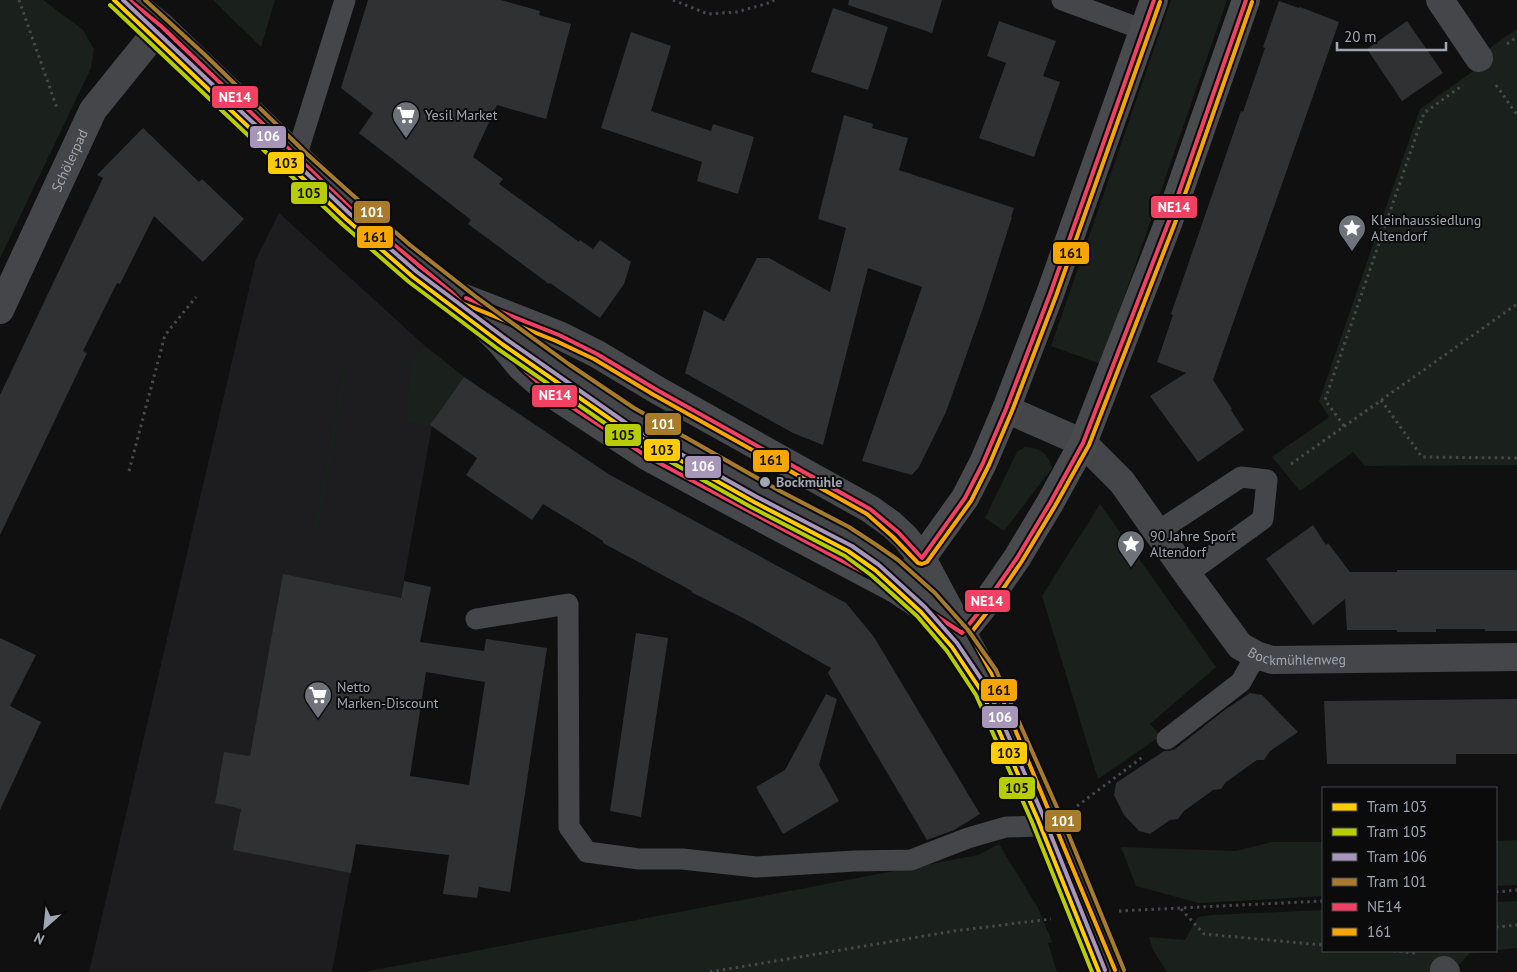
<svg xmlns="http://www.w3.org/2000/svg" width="1517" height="972" font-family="'PT Sans',sans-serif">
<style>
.built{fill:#1d1d1f}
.green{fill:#1a201b}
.building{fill:#303133;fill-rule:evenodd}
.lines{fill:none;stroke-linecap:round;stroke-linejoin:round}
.path{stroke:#46484b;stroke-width:3;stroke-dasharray:2.5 4;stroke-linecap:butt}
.lane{stroke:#454649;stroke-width:21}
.street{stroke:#454649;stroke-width:28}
.secondary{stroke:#494a4d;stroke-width:28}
.primary{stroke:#47484b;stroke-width:28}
.primary-bridge{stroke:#47484b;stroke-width:28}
.bus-1-casing{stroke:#0b0b0c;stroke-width:8}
.bus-2-casing{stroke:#0b0b0c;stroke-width:8}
.bus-1{stroke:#f24062;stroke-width:4}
.bus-2{stroke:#f7a600;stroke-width:4}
.tram-1-casing{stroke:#0b0b0c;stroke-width:8}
.tram-2-casing{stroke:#0b0b0c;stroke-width:8}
.tram-3-casing{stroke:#0b0b0c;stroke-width:8}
.tram-4-casing{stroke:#0b0b0c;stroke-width:8}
.tram-1{stroke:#fecc00;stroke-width:4}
.tram-2{stroke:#b7cd00;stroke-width:4}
.tram-3{stroke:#a795ba;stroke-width:4}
.tram-4{stroke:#a87b2a;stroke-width:4}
.stop-dot{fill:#a1a6b2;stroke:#0b0b0c;stroke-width:2}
.labels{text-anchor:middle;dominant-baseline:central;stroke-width:4;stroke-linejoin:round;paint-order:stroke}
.poi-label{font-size:14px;fill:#a1a6b2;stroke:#0b0b0c;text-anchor:start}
.street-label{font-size:14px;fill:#a1a6b2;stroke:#0b0b0c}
.stop-label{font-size:14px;font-weight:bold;fill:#a1a6b2;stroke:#0b0b0c;text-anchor:start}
.line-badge{stroke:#0b0b0c;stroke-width:2}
.badge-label{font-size:14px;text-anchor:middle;font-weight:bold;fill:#fff}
.pale-badge-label{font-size:14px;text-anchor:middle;font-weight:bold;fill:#111}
</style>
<rect width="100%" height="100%" fill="#101011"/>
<polygon class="built" points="279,213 425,346 464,377 434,419 432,426 332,972 89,972 256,259"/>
<g class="green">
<polygon points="0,0 43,0 83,30 94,49 91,68 0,258"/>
<polygon points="213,0 275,0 261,47"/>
<polygon points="1171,0 1227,0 1101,364 1051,346"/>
<polygon points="1517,29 1517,465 1365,466 1353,452 1300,491 1272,457 1329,417 1319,401 1420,109 1472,72 1491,47"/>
<polygon points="425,346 464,377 434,419 432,426 406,422 411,369 408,366"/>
<polygon points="344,370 347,371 318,528 316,528 315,527"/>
<path d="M1025,447C1040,448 1048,453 1052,468L1004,531L985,518L1017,452Z"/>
<polygon points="1100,504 1216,667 1150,724 1161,736 1098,779 1042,596"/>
<polygon points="1517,840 1517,885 1496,886 1496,841"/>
<polygon points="1272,842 1323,842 1323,896 1199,903 1136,886 1121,847 1236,851"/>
<polygon points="999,844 1038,908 1052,942 1048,943 1057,972 364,972 978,855"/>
<polygon points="1517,901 1517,948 1496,950 1496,902"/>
<polygon points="1323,910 1323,951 1490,951 1470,953 1452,972 1167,972 1153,950 1149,937 1185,940 1198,917 1212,915"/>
</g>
<g class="building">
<polygon points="368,0 501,0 540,11 539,15 571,24 546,119 497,105 473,157 503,179 499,184 579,242 580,240 593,249 600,240 631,262 624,284 600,318 550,283 549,284 468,224 471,220 359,133 373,113 341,88"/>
<polygon points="849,0 942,0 932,33 848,5"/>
<polygon points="1279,1 1299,8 1300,7 1339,22 1213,380 1232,409 1231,410 1244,430 1198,462 1150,396 1186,373 1157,362 1173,315 1171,314 1241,111 1243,112 1265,48 1263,47"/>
<polygon points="833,8 888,27 868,90 811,72"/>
<polygon points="999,21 1056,41 1043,76 1060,82 1034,157 979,138 1006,63 987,56"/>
<polygon points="1407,21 1443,73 1402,101 1367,49"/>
<polygon points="631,32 671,46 651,111 711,131 713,124 754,137 738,194 697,181 702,162 601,128"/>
<polygon points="844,115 873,124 872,128 908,138 899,170 1014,208 1011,217 1012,217 984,305 946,412 919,467 912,475 862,461 922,287 868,268 823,445 793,433 685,373 704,310 724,321 757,258 769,258 830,292 846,228 818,219"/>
<polygon points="143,128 199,182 202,179 244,219 203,262 154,216 120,284 117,283 83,351 87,353 0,535 0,395 103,178 97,175"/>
<polygon points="464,377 610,475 846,603 874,637 980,814 954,830 927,840 828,673 831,668 745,619 691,592 692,591 603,543 603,541 581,527 543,504 532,520 466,475 477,458 430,425"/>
<polygon points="1313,525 1326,545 1328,543 1350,572 1397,572 1397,570 1517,570 1517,631 1485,631 1485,629 1436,629 1436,632 1397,632 1397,630 1347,630 1345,599 1313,625 1266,559"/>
<path d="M283,574L401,598L404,581L431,587L420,642L484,651L486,639L547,648L510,892L479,887L477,898L443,894L449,855L356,844L351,873L233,850L241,809L215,803L224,752L250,756ZM426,672L485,682L469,785L410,776Z"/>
<polygon points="636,633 668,638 641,817 610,811"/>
<polygon points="0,638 36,655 10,706 41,722 0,810"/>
<polygon points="1250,693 1262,695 1298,732 1270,751 1264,760 1257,760 1226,782 1221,789 1213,790 1184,811 1178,819 1170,820 1150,834 1139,831 1124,815 1114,795 1116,783 1164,751 1169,751 1175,749 1226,709"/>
<polygon points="826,694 837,699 819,765 839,801 783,834 756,787 785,770"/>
<polygon points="1517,699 1517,754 1456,754 1456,764 1327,764 1324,701"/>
</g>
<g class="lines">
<g class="path">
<polyline points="19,0 57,108"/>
<polyline points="673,0 708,14 737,12 772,2 774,0"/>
<polyline points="1507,44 1517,37"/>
<polyline points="1496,85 1517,115"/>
<polyline points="1381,400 1422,457 1517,458"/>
<polyline points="1344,426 1325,400 1424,113 1463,85"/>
<polyline points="1291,464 1517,304"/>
<polyline points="129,471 165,335 196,297"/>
<polyline points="1077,806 1144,756"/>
<polyline points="1496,892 1517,890"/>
<polyline points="1181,909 1204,934 1323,945"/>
<polyline points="1119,911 1323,901"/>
<polyline points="1496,927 1517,925"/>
<polyline points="1393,951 1414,953 1417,954"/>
<polyline points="710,972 954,931 1051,919"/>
</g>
<g class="lane">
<polyline points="1062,0 1144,30"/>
<polyline points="296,157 345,0"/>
<path d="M489,315C534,348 578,382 626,412C658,432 691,450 724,469C790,506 862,536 918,588"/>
<polyline points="1157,532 1241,477 1267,480 1263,519 1187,574"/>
<polyline points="476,619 568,604 569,827 587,852 639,859 682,859 756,867 855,861 911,860 968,838 1006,827 1040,826 1048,824"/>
<polyline points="1167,739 1241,682 1256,655"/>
</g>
<g class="street">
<polyline points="1440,0 1479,58"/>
<path id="s1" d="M0,310L93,110L161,26"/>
<path id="s2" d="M1006,409L1083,443L1122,482L1187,574L1240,646L1256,655L1272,660L1517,657"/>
<polyline points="1444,970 1446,972"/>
</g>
<g class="secondary">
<polyline points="897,590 922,558 965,498 983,463 1006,409 1050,294 1154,0"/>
<polyline points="962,633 983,607 1017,558 1050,503 1083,443 1169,221 1246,0"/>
</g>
<g class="primary">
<polyline points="129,0 161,26 352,210 401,252 452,293 502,344 521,367 549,392 648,457 705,488 897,590 962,633"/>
<polyline points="459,296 559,335 597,354 657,390 870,509 891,524 905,537 922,558 962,633 986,676 1048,824"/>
</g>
<polyline class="primary-bridge" points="1048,824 1109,972"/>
<g class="bus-1-casing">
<g id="bus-1">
<polyline points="129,0 161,26 352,210 452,293 502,344 521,367 549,392 648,457 897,590 962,633 983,607 1017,558 1050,503 1083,443 1169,221 1246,0"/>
<polyline points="466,298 559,335 597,354 657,390 870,509 898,532 922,558 965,498 983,463 1006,409 1050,294 1154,0"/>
</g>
</g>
<g class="bus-2-casing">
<g id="bus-2">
<polyline points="125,5 157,31 348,215 449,298 556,341 594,359 654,395 867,514 893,537 918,563 922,564 927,562 971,501 989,465 1012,411 1056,296 1160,2"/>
<polyline points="1115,970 992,674 970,634 988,611 1022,561 1055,506 1089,445 1175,223 1252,2"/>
</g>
</g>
<use href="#bus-1" class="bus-1"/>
<use href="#bus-2" class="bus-2"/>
<g class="tram-1-casing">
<polyline id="tram-1" points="114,0 346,219 413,277 502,344 623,428 754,502 848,551 875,570 921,612 952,647 982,692 1038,820 1099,972"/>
</g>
<g class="tram-2-casing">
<polyline id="tram-2" points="110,5 342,224 409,282 498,349 619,433 751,507 845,556 871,575 917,616 947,651 976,695 1032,822 1092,972"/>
</g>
<g class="tram-3-casing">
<polyline id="tram-3" points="123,0 350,214 417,272 506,339 626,423 757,497 852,546 879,565 925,607 957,643 988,689 1044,818 1105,970"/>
</g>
<g class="tram-4-casing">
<polyline id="tram-4" points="145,0 204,54 307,154 348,191 410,245 475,296 570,365 634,408 780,491 849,527 878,546 898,560 935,593 968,630 996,670 1063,821 1124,970"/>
</g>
<use href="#tram-1" class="tram-1"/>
<use href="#tram-2" class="tram-2"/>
<use href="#tram-3" class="tram-3"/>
<use href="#tram-4" class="tram-4"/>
</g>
<defs>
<g id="supermarket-pin" transform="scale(1.4375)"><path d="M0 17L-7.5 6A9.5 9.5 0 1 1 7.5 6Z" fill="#6e727a" stroke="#0b0b0c"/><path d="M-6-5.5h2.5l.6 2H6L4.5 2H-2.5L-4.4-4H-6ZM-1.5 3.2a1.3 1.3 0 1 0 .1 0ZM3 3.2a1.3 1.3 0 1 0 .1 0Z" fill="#fff"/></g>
<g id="sight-pin" transform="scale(1.4375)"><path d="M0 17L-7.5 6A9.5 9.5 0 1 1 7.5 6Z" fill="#6e727a" stroke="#0b0b0c"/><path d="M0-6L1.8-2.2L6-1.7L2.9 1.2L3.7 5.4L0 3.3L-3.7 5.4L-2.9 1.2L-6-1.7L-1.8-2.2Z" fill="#fff"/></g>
</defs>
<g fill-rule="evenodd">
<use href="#supermarket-pin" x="406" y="115"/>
<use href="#sight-pin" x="1352" y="228"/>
<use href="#sight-pin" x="1131" y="544"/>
<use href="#supermarket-pin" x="318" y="695"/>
</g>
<circle class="stop-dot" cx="765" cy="482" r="6"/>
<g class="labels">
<g class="poi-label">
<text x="425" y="115">Yesil Market</text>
<text x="1371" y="220">Kleinhaussiedlung<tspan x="1371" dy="16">Altendorf</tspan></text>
<text x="1150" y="536">90 Jahre Sport<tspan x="1150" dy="16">Altendorf</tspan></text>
<text x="337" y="687">Netto<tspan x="337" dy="16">Marken-Discount</tspan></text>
</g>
<g class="street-label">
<text stroke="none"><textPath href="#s1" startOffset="165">Schölerpad</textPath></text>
<text stroke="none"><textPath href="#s2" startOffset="401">Bockmühlenweg</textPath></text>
</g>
<g class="stop-label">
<text x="776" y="482">Bockmühle</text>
</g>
</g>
<g class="line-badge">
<rect x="211" y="85" width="48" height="24" rx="5" fill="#f24062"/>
<rect x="249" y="125" width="38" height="24" rx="5" fill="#a795ba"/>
<rect x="267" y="151" width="38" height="24" rx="5" fill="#fecc00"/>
<rect x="290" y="181" width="38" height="24" rx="5" fill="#b7cd00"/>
<rect x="1150" y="195" width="48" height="24" rx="5" fill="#f24062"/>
<rect x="353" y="200" width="38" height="24" rx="5" fill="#a87b2a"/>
<rect x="356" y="225" width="38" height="24" rx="5" fill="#f7a600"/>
<rect x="1052" y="241" width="38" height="24" rx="5" fill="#f7a600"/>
<rect x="531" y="384" width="47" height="24" rx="5" fill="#f24062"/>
<rect x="644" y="412" width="38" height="24" rx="5" fill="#a87b2a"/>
<rect x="604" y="423" width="38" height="24" rx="5" fill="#b7cd00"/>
<rect x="643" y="438" width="38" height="24" rx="5" fill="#fecc00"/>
<rect x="752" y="449" width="38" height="24" rx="5" fill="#f7a600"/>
<rect x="684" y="455" width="38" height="24" rx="5" fill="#a795ba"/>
<rect x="964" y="589" width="47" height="24" rx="5" fill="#f24062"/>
<rect x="980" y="678" width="38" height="24" rx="5" fill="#f7a600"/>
<rect x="981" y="705" width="38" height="24" rx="5" fill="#a795ba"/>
<rect x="990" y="741" width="38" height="24" rx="5" fill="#fecc00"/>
<rect x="998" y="776" width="38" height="24" rx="5" fill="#b7cd00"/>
<rect x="1044" y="809" width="38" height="24" rx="5" fill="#a87b2a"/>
</g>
<g class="badge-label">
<text x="235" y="102">NE14</text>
<text x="268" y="141">106</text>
<text x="1174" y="212">NE14</text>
<text x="372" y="217">101</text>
<text x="555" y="400">NE14</text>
<text x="663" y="429">101</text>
<text x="703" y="471">106</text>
<text x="987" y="606">NE14</text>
<text x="1000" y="722">106</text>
<text x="1063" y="826">101</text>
</g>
<g class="pale-badge-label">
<text x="286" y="168">103</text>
<text x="309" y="198">105</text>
<text x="375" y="242">161</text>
<text x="1071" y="258">161</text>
<text x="623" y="440">105</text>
<text x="662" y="455">103</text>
<text x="771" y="465">161</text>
<text x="999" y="695">161</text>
<text x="1009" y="758">103</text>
<text x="1017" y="793">105</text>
</g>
<rect x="1322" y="787" width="175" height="165" fill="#0b0b0c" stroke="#47494e"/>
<rect x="1332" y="803" width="25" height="8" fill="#fecc00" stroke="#47494e"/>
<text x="1367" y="812" font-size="15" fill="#a1a6b2">Tram 103</text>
<rect x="1332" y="828" width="25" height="8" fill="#b7cd00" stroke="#47494e"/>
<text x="1367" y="837" font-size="15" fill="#a1a6b2">Tram 105</text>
<rect x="1332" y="853" width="25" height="8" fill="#a795ba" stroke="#47494e"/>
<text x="1367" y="862" font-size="15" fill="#a1a6b2">Tram 106</text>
<rect x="1332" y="878" width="25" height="8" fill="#a87b2a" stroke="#47494e"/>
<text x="1367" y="887" font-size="15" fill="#a1a6b2">Tram 101</text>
<rect x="1332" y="903" width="25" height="8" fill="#f24062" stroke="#47494e"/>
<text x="1367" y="912" font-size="15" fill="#a1a6b2">NE14</text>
<rect x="1332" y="928" width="25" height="8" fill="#f7a600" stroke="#47494e"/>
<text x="1367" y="937" font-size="15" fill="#a1a6b2">161</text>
<g transform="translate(45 927) rotate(207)" stroke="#0b0b0c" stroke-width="4" paint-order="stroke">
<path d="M0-4L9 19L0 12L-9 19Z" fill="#a1a6b2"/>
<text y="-8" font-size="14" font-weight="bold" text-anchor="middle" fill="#a1a6b2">N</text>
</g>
<path d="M1337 42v8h109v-8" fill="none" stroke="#a1a6b2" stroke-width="2.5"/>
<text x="1344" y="42" font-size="15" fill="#a1a6b2" stroke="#0b0b0c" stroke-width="4" paint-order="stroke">20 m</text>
</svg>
